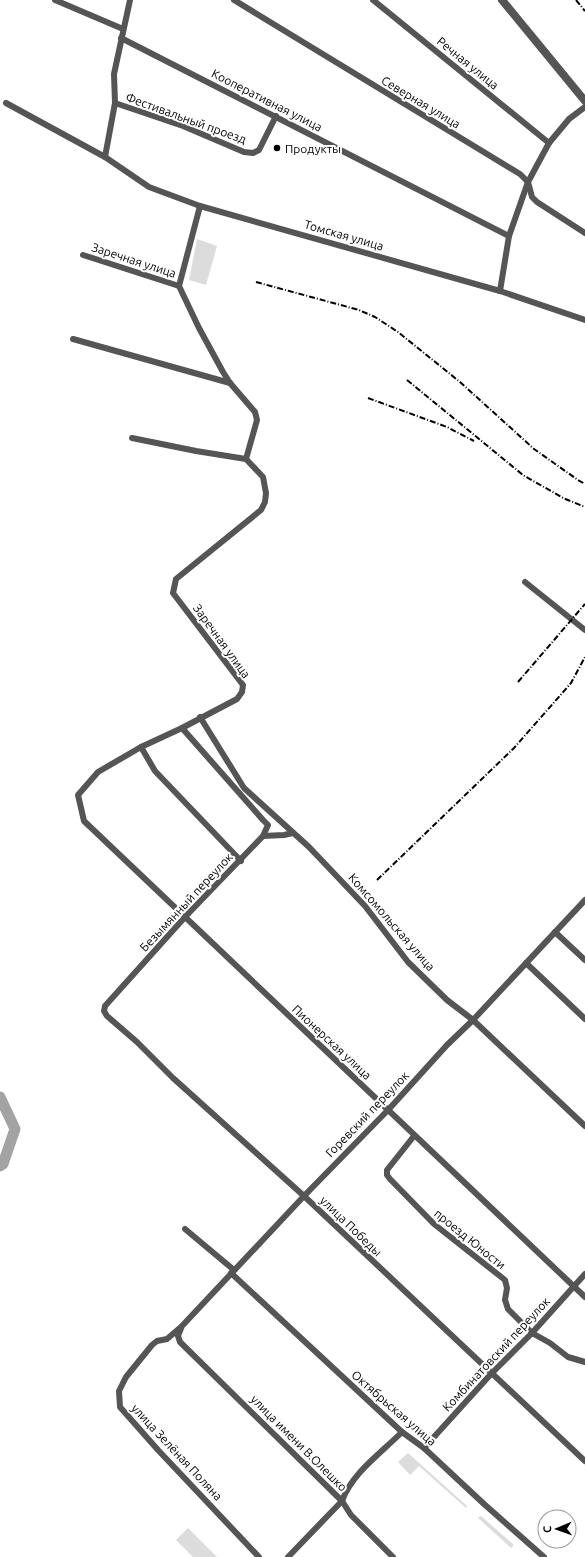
<svg xmlns="http://www.w3.org/2000/svg" width="585" height="1557" font-family="Ubuntu,sans-serif">
<style>
.green{fill:#dcdcdc}
.lines{fill:none;stroke-linecap:round;stroke-linejoin:round}
.river{stroke:#a3a3a3;stroke-width:11}
.minor{stroke:#555;stroke-width:6}
.tertiary{stroke:#555;stroke-width:8}
.rail{stroke:#000;stroke-width:2;stroke-dasharray:6 2 1 2;stroke-linecap:butt}
.poi-dot{fill:#000;stroke:#fff;stroke-width:1.5}
.labels{text-anchor:middle;dominant-baseline:central;stroke-width:4;stroke-linejoin:round;paint-order:stroke}
.street-label{font-size:12px;fill:#000;stroke:#fff}
.poi-label{font-size:12px;fill:#000;stroke:#fff;text-anchor:start}
</style>
<rect width="100%" height="100%" fill="#fff"/>
<g class="green">
<polygon points="197,239 217,246 206,285 189,280"/>
<polygon points="408,1453 467,1506 466,1508 419,1466 410,1475 398,1462"/>
<polygon points="481,1516 514,1545 511,1548 478,1518"/>
<polygon points="188,1528 217,1557 193,1557 176,1540"/>
</g>
<g class="lines">
<polyline class="river" points="0,1097 15,1129 3,1164 0,1166"/>
<g class="minor">
<polyline points="55,0 123,29"/>
<polyline points="234,0 520,174 528,182 532,197 537,202 585,233"/>
<polyline points="373,0 549,143"/>
<polyline points="121,38 509,236"/>
<polyline points="6,103 105,157 149,187 200,206 500,291 585,320"/>
<polyline points="115,103 183,126 244,152 253,153 259,150 276,116"/>
<polyline points="105,157 115,103 114,74 130,0"/>
<polyline points="200,206 179,286 199,328 223,372 230,383 255,412 257,420 246,459"/>
<polyline points="83,255 179,286"/>
<polyline points="500,291 509,236 528,182 549,143 569,119 585,107"/>
<polyline points="73,339 230,383"/>
<polyline points="132,438 196,451 246,459 263,477 266,493 265,502 261,510 176,579 173,593 243,685 242,692 237,699 182,728 141,747 98,772 78,795 84,821 585,1297"/>
<polyline points="525,582 585,630"/>
<polyline points="200,717 244,788 309,847 365,906 408,962 447,1000 473,1020 585,1126"/>
<polyline points="182,728 263,820 268,825 263,836"/>
<polyline points="141,747 155,771 241,861"/>
<polyline points="293,833 284,835 263,836 185,917 105,1006 104,1011 107,1016 137,1042 173,1078 304,1196 585,1461"/>
<polyline points="555,932 585,960"/>
<polyline points="526,963 585,1019"/>
<polyline points="414,1136 387,1170 387,1175 390,1179 434,1224 505,1280 507,1288 505,1300 508,1309 532,1333 550,1343 568,1357 585,1362"/>
<polyline points="185,1229 234,1270"/>
<polyline points="231,1273 402,1432 424,1448 484,1504 544,1557"/>
<polyline points="181,1327 167,1339 157,1341 152,1345 126,1377 119,1391 120,1407 158,1450 259,1557"/>
<polyline points="424,1448 491,1374 532,1333 585,1274"/>
<path d="M288,1557L342,1501C352,1473 381,1453 402,1432"/>
<polyline points="393,1557 351,1515 342,1501 180,1342 178,1336 182,1326 304,1196 389,1109 447,1045 473,1020 585,900"/>
</g>
<polyline class="tertiary" points="502,0 585,101"/>
<g class="rail">
<polyline points="576,0 585,11"/>
<polyline points="256,282 359,310 375,317 398,332 460,382 534,449 578,480 585,484"/>
<polyline points="407,380 523,475 563,498 585,507"/>
<polyline points="368,398 447,427 474,441"/>
<polyline points="518,682 585,604"/>
<polyline points="377,880 514,748 571,683 585,657"/>
</g>
</g>
<circle class="poi-dot" cx="277" cy="148" r="4"/>
<g class="labels">
<g class="street-label">
<text transform="translate(468 63) rotate(39)">Речная улица</text>
<text transform="translate(267 100) rotate(27)">Кооперативная улица</text>
<text transform="translate(421 102) rotate(31)">Северная улица</text>
<text transform="translate(186 118) rotate(20)">Фестивальный проезд</text>
<text transform="translate(344 235) rotate(16)">Томская улица</text>
<text transform="translate(134 260) rotate(18)">Заречная улица</text>
<text transform="translate(222 641) rotate(54)">Заречная улица</text>
<text transform="translate(186 902) rotate(-47)">Безымянный переулок</text>
<text transform="translate(392 922) rotate(49)">Комсомольская улица</text>
<text transform="translate(332 1042) rotate(43)">Пионерская улица</text>
<text transform="translate(367 1114) rotate(-46)">Горевский переулок</text>
<text transform="translate(351 1226) rotate(44)">улица Победы</text>
<text transform="translate(470 1239) rotate(39)">проезд Юности</text>
<text transform="translate(496 1354) rotate(-47)">Комбинатовский переулок</text>
<text transform="translate(394 1408) rotate(41)">Октябрьская улица</text>
<text transform="translate(299 1443) rotate(45)">улица имени В.Олешко</text>
<text transform="translate(177 1452) rotate(47)">улица Зелёная Поляна</text>
</g>
<g class="poi-label">
<text x="285" y="148">Продукты</text>
</g>
</g>
<g transform="translate(557 1529) rotate(268)"><circle r="19" fill="#ffffff" stroke="#999999"/>
<path d="M0-3L7 15L0 10L-7 15Z" fill="#000000"/>
<text y="-6" font-size="11" font-weight="bold" text-anchor="middle" fill="#000000">С</text>
</g>
</svg>
